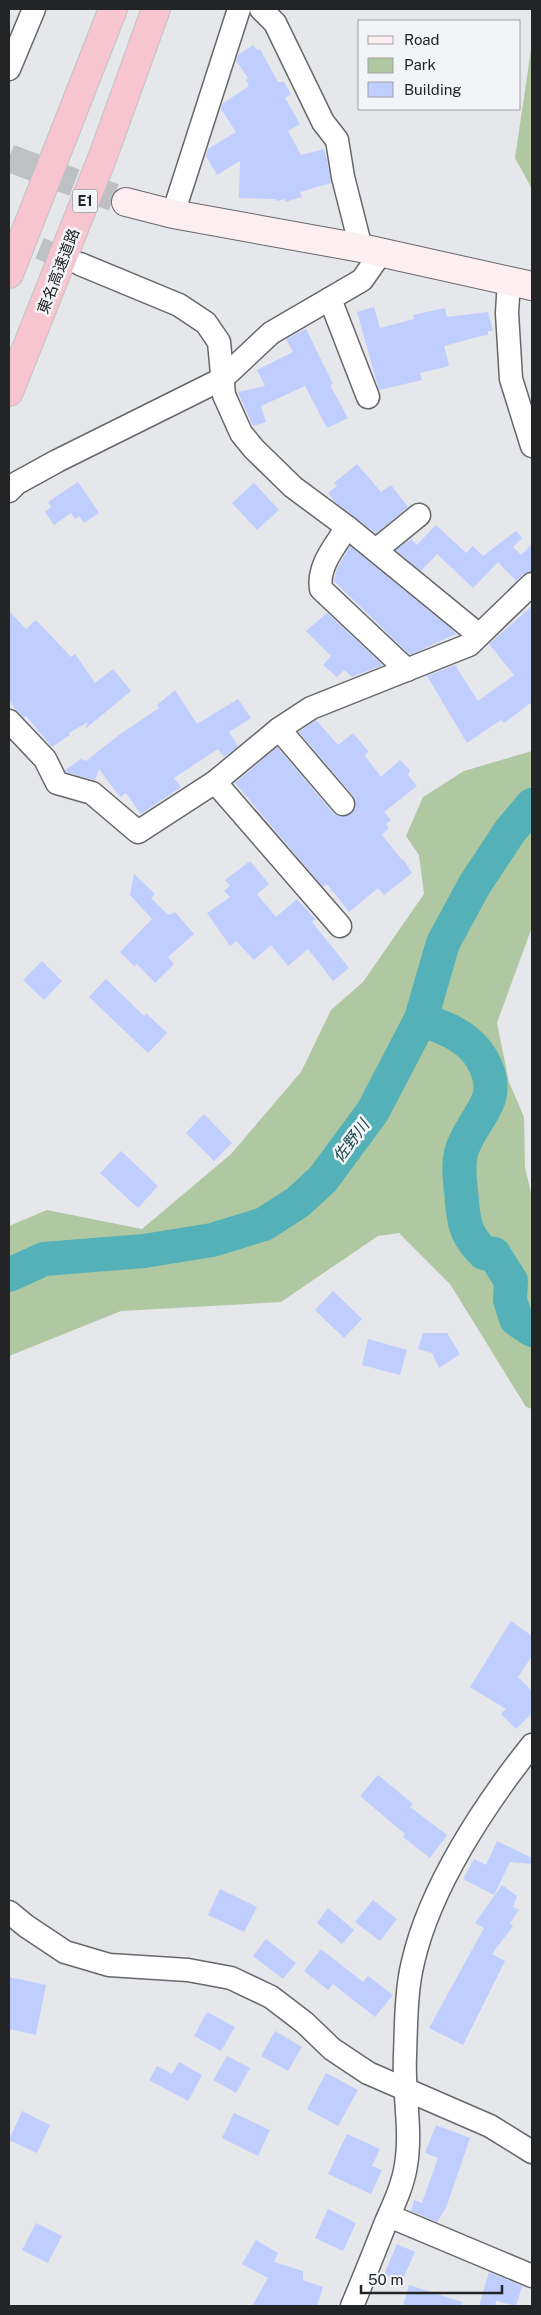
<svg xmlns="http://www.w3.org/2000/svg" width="541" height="2315" font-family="'Public Sans','Noto Sans JP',sans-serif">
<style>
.green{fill:#afc8a2}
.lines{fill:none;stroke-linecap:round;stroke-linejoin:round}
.river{stroke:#54b1b8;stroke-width:34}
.building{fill:#bfcdff}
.street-tunnel{stroke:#bfc0c3;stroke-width:22;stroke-dasharray:22 11;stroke-linecap:butt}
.secondary-tunnel{stroke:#bfc0c3;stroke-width:28;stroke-dasharray:28 14;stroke-linecap:butt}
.street-casing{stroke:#66676a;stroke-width:25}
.secondary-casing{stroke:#66676a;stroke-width:30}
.highway-casing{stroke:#c1c2c2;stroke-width:30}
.street{stroke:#fff;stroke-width:22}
.secondary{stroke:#fceef1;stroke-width:28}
.highway{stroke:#f6c5d0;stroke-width:28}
.labels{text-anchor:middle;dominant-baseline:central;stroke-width:5;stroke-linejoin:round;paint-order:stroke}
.shield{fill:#f3f4f8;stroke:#616264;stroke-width:1}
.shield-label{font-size:14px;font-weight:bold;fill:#232425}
.street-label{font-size:15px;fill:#232425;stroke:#f3f4f8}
.water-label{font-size:16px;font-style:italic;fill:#194548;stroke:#f3f4f8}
</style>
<rect width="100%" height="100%" fill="#e6e7ea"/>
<g class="green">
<polygon points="532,43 532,189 515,158"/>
<polygon points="532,751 532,927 497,1023 509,1082 524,1117 525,1167 532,1197 532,1409 526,1407 450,1284 399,1233 378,1236 281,1302 121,1311 9,1356 9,1226 47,1210 142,1229 231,1154 301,1072 331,1010 363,982 424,894 419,855 406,836 423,797 464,771"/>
</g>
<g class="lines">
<g class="river">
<path d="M421,1019C436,1025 453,1030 466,1041C482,1053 495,1078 489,1098C483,1116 466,1133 461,1153C457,1170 461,1185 462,1202C464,1225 467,1237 484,1253L494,1254L511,1281L510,1300L516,1319L532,1330"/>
<polyline points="9,1275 44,1259 144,1251 212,1240 264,1224 298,1202 323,1179 373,1111 421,1019 443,943 475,884 510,831 532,805"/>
</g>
</g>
<g class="building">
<polygon points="253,45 257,50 260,49 278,82 284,82 291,94 285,98 300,124 288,131 301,155 324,149 327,160 331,183 300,192 302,197 285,202 285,199 276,201 275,199 239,198 240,161 217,175 206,156 208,149 236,132 221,109 222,104 249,86 246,80 248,78 236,61 238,55"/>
<polygon points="374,307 380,328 414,319 413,315 445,308 447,317 488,312 493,331 488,331 488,335 481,336 444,346 449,366 420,373 422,380 379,390 357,312"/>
<polygon points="306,329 333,384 330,385 348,418 327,428 305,386 261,406 266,422 253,426 238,392 265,386 257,370 293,352 286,339"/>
<polygon points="357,464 381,492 391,485 408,507 376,533 336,503 328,493 337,486 334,483"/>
<polygon points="78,482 99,513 84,523 79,516 75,519 71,513 54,525 45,512 51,507 48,502"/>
<polygon points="254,483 279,510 257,530 232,503"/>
<polygon points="436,525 466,553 473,546 483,556 516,531 522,538 513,547 521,555 532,544 532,571 523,574 516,581 498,562 473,588 437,554 421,571 396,550 411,539 417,545"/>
<polygon points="350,546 450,628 456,634 410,655 334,581 337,569"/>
<polygon points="532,606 532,702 504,723 501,720 467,743 427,676 455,665 478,701 514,675 489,644"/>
<polygon points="9,611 26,629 36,620 71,657 75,654 95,683 113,669 131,691 85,729 88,722 69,733 70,735 52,747 26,716 24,718 16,710 9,700"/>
<polygon points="327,613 383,665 352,677 344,670 337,677 323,665 331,656 306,631"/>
<polygon points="175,690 197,724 238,699 251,718 229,732 238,746 224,757 218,749 174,778 181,787 141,814 126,793 120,797 99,769 95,780 66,772 65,770 81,759 86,761 119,735 159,708 157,705"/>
<polygon points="316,720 338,745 353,733 368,751 365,756 381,777 400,760 410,770 408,775 417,786 384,812 391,820 386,824 389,828 382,835 402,860 403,859 412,873 384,895 378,888 349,912 327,884 323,887 235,783 277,747 333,813 339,816 351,814 355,808 353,796 299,732"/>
<polygon points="250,861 269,884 257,894 276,917 297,899 315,919 312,922 349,968 333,981 308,949 288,966 271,945 254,960 236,941 230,946 207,913 230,897 224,891 230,886 225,880"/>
<polygon points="134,874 155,894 151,898 168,915 175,912 194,934 168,957 174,964 155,983 137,964 134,966 120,952 152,919 130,895"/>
<polygon points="42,961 62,981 44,1000 23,980"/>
<polygon points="106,979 144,1016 146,1013 167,1033 148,1053 89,997"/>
<polygon points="204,1114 232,1143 214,1161 186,1133"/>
<polygon points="121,1151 158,1186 138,1208 100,1173"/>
<polygon points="333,1291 362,1319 344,1338 315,1310"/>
<polygon points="423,1333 447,1333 460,1354 439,1368 432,1353 418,1349"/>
<polygon points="368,1339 407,1350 400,1375 362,1365"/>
<polygon points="511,1621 532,1636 532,1656 518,1677 532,1691 532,1713 516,1729 501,1714 506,1709 470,1687"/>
<polygon points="378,1775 413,1804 410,1807 447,1835 430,1858 403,1837 405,1834 360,1796"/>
<polygon points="497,1841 532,1858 532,1864 510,1862 494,1895 463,1879 474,1859 486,1865"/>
<polygon points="502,1885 517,1896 513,1907 519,1910 510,1923 513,1926 492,1954 505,1961 463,2045 429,2028 484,1928 475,1923"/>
<polygon points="220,1889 257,1907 244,1932 208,1915"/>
<polygon points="373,1900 397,1919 380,1941 355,1922"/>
<polygon points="328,1908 354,1930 342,1944 317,1923"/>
<polygon points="266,1939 296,1963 283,1979 253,1956"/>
<polygon points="321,1949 363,1982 368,1976 393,1995 375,2017 333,1984 328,1990 304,1971"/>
<polygon points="9,1977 46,1985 36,2035 9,2029"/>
<polygon points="207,2012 235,2027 221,2051 194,2036"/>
<polygon points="275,2031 302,2047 288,2071 261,2056"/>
<polygon points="227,2056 250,2068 236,2093 213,2080"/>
<polygon points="179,2062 202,2075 188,2101 149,2080 157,2066 172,2074"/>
<polygon points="326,2073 358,2090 338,2126 307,2109"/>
<polygon points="22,2111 50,2125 37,2153 9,2140"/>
<polygon points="234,2113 270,2130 258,2156 222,2138"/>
<polygon points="436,2125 470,2138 446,2208 437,2222 411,2211 414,2200 422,2203 438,2158 425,2153"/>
<polygon points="347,2134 380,2149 372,2166 382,2170 371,2194 328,2174"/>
<polygon points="328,2209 356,2223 343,2251 315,2238"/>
<polygon points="36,2223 62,2236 48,2263 22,2250"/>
<polygon points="256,2240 278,2253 274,2262 303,2271 303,2280 323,2287 317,2306 252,2306 268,2278 242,2264"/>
<polygon points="397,2244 415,2252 401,2283 384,2275"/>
<polygon points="489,2272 522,2286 516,2306 496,2301 495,2306 479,2306"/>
<polygon points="409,2285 462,2302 461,2306 403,2306"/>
</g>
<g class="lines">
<polyline class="street-tunnel" points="9,236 79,264"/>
<polyline class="secondary-tunnel" points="9,158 126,202"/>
<g class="street-casing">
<g id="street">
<polyline points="261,9 275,23 323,122 337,140 343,177 361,248"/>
<polyline points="9,69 34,9"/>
<polyline points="173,214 239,9"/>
<polyline points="80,264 179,305 206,323 219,342 224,395 241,433 254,449 293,487 347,527 479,635"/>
<polyline points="509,280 507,313 511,379 532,446"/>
<polyline points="330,299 368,397"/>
<polyline points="9,491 17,483 57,461 222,379 271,333 362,280 381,253"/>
<path d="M347,527C336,545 317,566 321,589L407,670"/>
<polyline points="376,550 419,515"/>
<polyline points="9,721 45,759 57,783 92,793 138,832 215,782 279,729 311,708 469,645 532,584"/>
<polyline points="279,729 343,804"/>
<polyline points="215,782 340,926"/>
<polyline points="9,1912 26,1926 65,1952 109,1965 188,1970 231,1978 271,1997 305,2023 332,2049 368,2073 490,2126 532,2152"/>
<polyline points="389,2216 532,2276"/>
<path d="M352,2306C364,2278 375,2250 386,2222C394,2204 403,2185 406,2165C412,2129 403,2092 405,2056C406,2027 406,1989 413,1962C430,1887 485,1804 532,1745"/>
</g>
</g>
<g class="secondary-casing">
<polyline id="secondary" points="126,202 173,214 361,248 532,286"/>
</g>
<g class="highway-casing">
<g id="highway">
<polyline points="9,274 113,9"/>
<polyline points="9,392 103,156 156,9"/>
</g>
</g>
<use href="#street" class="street"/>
<use href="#secondary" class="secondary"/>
<use href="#highway" class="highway"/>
</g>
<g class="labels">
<rect class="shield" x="72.5" y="189.5" width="25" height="23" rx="4"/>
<g class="shield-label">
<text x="85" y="201">E1</text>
</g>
<g class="street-label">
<text transform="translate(58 271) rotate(-69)">東名高速道路</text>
</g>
<g class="water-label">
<text transform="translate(351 1141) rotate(-53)">佐野川</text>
</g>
</g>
<rect width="541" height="2315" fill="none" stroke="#232425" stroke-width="20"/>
<rect x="358" y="20" width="162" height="90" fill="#f3f4f8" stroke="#a0a1a4"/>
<rect x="368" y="36" width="25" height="8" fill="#fceef1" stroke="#a0a1a4"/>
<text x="404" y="45" font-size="15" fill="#232425">Road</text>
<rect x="368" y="58" width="25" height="15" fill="#afc8a2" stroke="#a0a1a4"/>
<text x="404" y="70" font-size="15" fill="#232425">Park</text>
<rect x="368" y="82" width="25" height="15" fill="#bfcdff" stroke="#a0a1a4"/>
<text x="404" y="95" font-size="15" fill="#232425">Building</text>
<path d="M361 2285v8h141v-8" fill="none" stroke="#232425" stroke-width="2.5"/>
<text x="368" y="2285" font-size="15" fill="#232425" stroke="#f3f4f8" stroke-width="4" paint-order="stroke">50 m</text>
</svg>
